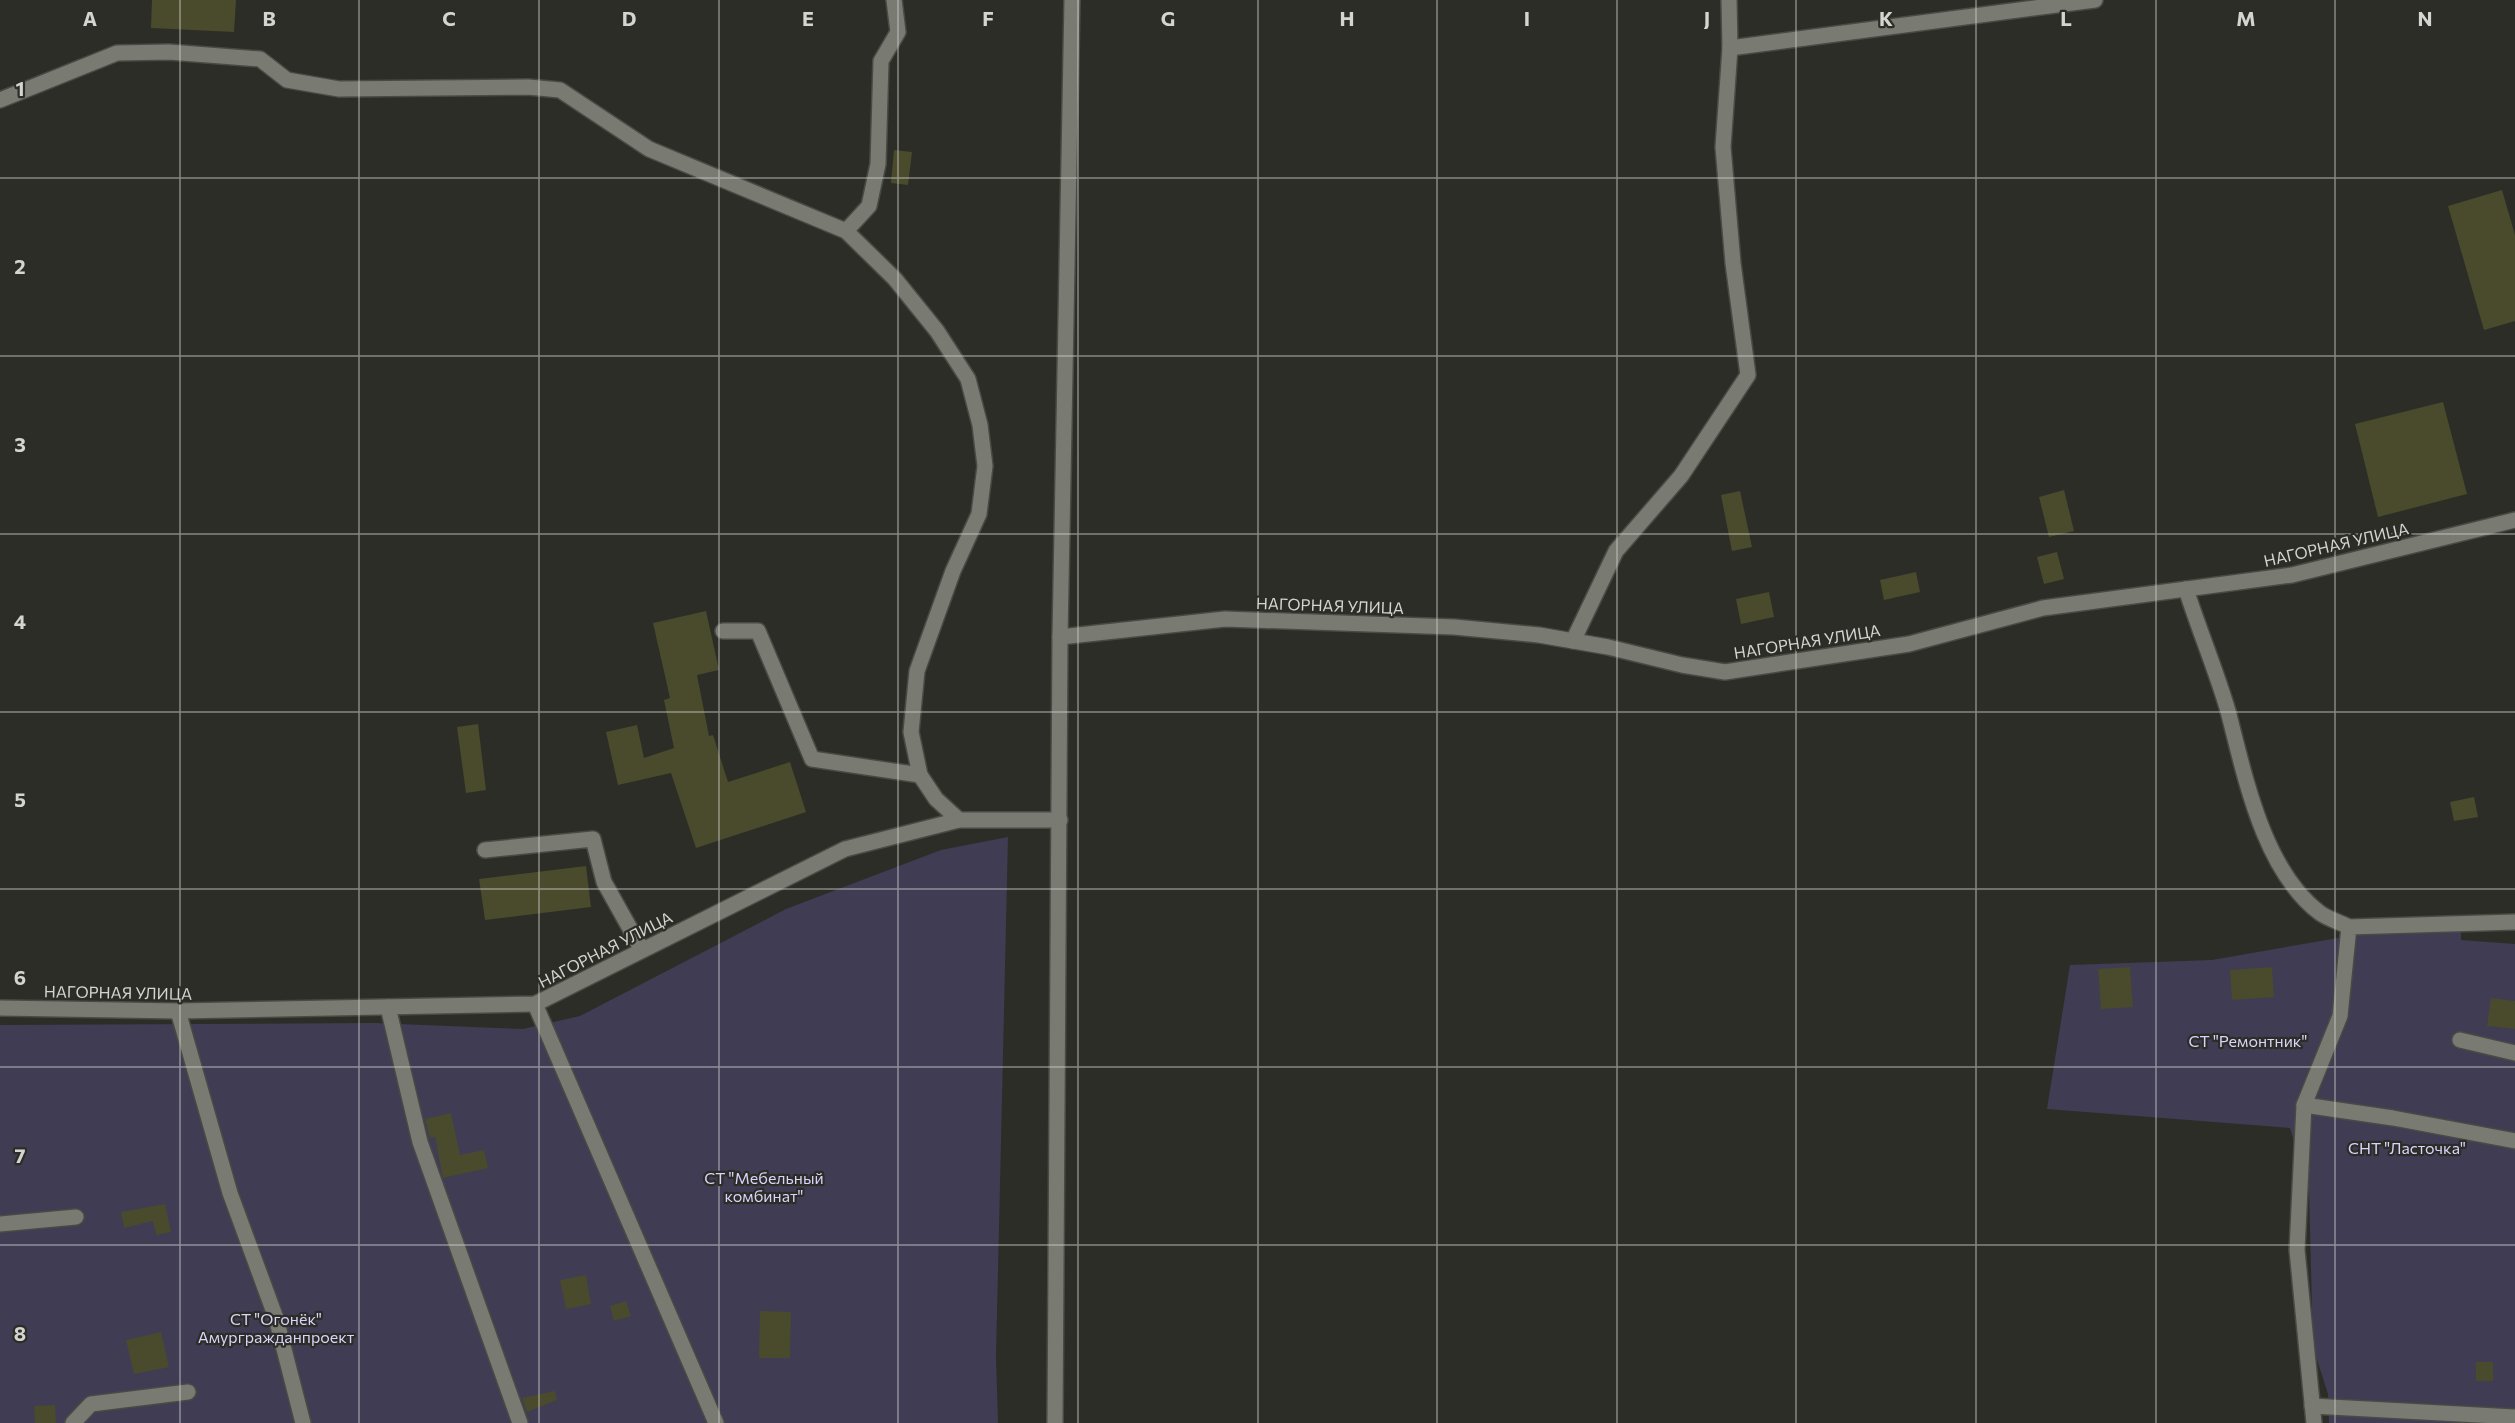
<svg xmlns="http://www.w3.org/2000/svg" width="2515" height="1423" font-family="Commissioner,sans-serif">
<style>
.green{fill:#403c54}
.building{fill:#4a4a2d}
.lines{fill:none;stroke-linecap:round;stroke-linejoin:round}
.minor-casing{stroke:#4a4a45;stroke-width:18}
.minor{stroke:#797a72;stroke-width:15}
.grid{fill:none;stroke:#d4d4d0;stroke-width:1.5;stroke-opacity:0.55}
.labels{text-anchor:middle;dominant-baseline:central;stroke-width:4.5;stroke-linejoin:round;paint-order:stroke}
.street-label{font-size:16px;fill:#d4d4d0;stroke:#2c2d26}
.park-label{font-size:16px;fill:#d9d3fe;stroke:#2c2d26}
.grid-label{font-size:20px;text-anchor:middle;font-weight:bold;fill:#d4d4d0;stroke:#2c2d26;stroke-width:4.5;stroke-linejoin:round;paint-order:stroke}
</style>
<rect width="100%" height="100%" fill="#2c2d26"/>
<g class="green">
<polygon points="1008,837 996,1357 998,1423 0,1423 0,1025 374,1023 523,1029 580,1016 786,909 941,850"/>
<polygon points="2461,929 2461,940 2515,944 2515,1423 2329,1423 2328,1394 2313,1347 2309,1190 2290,1128 2047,1109 2070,965 2212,960 2355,935"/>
</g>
<g class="building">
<polygon points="152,0 236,0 234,32 151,28"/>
<polygon points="894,150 912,152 908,185 891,183"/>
<polygon points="2502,190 2515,235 2515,321 2484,330 2448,206"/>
<polygon points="2443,402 2467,494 2378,517 2355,424"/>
<polygon points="2064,490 2074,531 2049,537 2039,497"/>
<polygon points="1740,491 1752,547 1732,551 1721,495"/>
<polygon points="2057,552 2064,579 2044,584 2037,557"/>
<polygon points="1916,572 1920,592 1884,600 1880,580"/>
<polygon points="1769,592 1774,617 1741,624 1736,599"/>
<polygon points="706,611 719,670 697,675 709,736 713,735 728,782 790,762 806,812 696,848 671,773 618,785 606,732 637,725 644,758 674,748 664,700 670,698 653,623"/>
<polygon points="478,724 486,790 466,793 457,727"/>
<polygon points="2474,797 2478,817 2454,821 2450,802"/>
<polygon points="586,866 591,907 485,920 479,879"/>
<polygon points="2130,967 2133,1007 2101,1009 2098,969"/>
<polygon points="2272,967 2274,997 2232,1000 2230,970"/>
<polygon points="2491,998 2515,1001 2515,1029 2487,1026"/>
<polygon points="451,1113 460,1155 484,1150 488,1168 443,1178 435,1137 430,1138 425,1119"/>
<polygon points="165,1204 171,1232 156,1235 153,1221 124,1228 121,1212"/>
<polygon points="586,1275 591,1304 566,1309 560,1280"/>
<polygon points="626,1301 631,1316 614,1321 610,1306"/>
<polygon points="760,1311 791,1312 790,1358 759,1358"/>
<polygon points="161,1332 169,1367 134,1374 126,1340"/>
<rect x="2476" y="1362" width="17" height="19"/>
<polygon points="555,1391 557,1400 527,1412 522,1398"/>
<polygon points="55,1405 56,1423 35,1423 34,1406"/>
</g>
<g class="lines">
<g class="minor-casing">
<g id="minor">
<polyline points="1730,48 2095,0"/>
<polyline points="0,100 117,53 169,52 260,59 287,80 339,89 528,87 560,90 649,149 846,231 895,279 937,331 968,379 980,425 985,466 979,514 953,571 917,671 911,732 920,775 936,799 959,820"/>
<polyline points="846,231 869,206 878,164 881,61 898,32 894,0"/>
<path d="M2186,589C2199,630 2216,670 2228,711C2245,776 2263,870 2320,913C2328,919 2340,922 2349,927"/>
<polyline points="723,631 758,631 812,759 920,775"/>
<polyline points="1060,637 1225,619 1454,627 1539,635 1608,647 1682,665 1725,672 1909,644 2043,608 2292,575 2515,520"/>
<polyline points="1573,641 1616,551 1681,476 1748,375 1733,263 1723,147 1730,48 1729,0"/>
<polyline points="485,850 593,839 604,882 642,950"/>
<polyline points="535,1004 716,1423"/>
<polyline points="388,1007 420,1142 520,1423"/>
<polyline points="0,1008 178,1011 535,1004 845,849 959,820 1060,820"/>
<polyline points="178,1011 230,1193 276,1318 303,1423"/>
<polyline points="2460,1040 2515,1053"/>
<polyline points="2304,1105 2393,1118 2515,1141"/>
<polyline points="0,1224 76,1217"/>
<polyline points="2312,1406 2515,1417"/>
<polyline points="73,1423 91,1404 188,1392"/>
<polyline points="1055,1423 1060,637 1072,0"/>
<polyline points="2314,1423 2297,1250 2304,1105 2340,1016 2349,927 2515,922"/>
</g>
</g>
<use href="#minor" class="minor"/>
</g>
<path class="grid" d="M180,0V1423M359,0V1423M539,0V1423M719,0V1423M898,0V1423M1078,0V1423M1258,0V1423M1437,0V1423M1617,0V1423M1796,0V1423M1976,0V1423M2156,0V1423M2335,0V1423M0,178H2515M0,356H2515M0,534H2515M0,712H2515M0,889H2515M0,1067H2515M0,1245H2515"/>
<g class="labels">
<g class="street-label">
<text transform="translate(2336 544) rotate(-13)">НАГОРНАЯ УЛИЦА</text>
<text transform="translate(1330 605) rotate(2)">НАГОРНАЯ УЛИЦА</text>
<text transform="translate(1807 641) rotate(-9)">НАГОРНАЯ УЛИЦА</text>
<text transform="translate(605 949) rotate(-27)">НАГОРНАЯ УЛИЦА</text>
<text transform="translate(118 992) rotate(1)">НАГОРНАЯ УЛИЦА</text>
</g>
<g class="park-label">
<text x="2248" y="1040">СТ "Ремонтник"</text>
<text x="2407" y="1147">СНТ "Ласточка"</text>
<text x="764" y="1177">СТ "Мебельный<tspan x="764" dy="18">комбинат"</tspan></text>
<text x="276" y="1318">СТ "Огонёк"<tspan x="276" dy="18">Амургражданпроект</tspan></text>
</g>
</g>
<g class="grid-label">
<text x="90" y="26">A</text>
<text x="269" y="26">B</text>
<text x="449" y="26">C</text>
<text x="629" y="26">D</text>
<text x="808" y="26">E</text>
<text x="988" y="26">F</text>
<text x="1168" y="26">G</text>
<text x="1347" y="26">H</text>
<text x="1527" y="26">I</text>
<text x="1707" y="26">J</text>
<text x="1886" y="26">K</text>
<text x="2066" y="26">L</text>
<text x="2246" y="26">M</text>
<text x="2425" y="26">N</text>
<text x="20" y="96">1</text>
<text x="20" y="274">2</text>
<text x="20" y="452">3</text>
<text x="20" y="629">4</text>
<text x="20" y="807">5</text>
<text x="20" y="985">6</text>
<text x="20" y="1163">7</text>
<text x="20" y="1341">8</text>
</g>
</svg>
